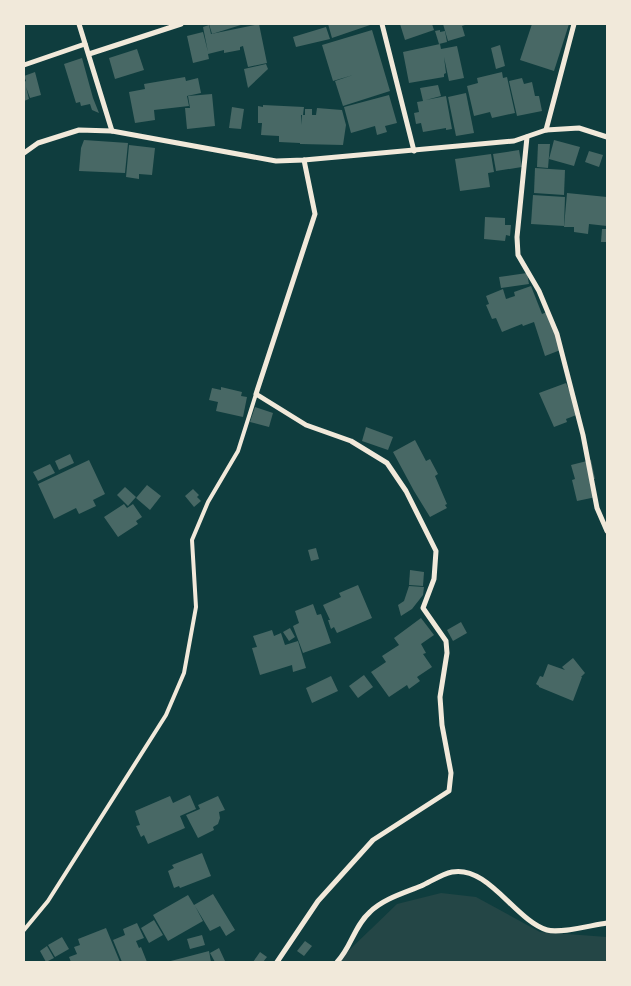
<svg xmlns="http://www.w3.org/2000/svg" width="631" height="986" font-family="'Noto Sans',sans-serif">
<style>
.green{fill:#244646}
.building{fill:#486865}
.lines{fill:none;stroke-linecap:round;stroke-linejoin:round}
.service{stroke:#f1e9da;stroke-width:4}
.minor{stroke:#f1e9da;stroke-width:5}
</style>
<rect width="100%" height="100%" fill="#0f3d3e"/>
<polygon class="green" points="441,893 476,897 540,932 607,937 607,962 333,962 342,957 397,904"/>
<g class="building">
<polygon points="209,24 244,24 212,34"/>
<polygon points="259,24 267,63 248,67 243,46 240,47 240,50 224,53 224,50 208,54 209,59 193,63 187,36 203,32 208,52 203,27 209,25 211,34"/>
<polygon points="328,24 373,24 332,38"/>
<polygon points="400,24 432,24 434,30 405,40"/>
<polygon points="443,24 468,24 462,26 465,36 448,41"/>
<polygon points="532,24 569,24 554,71 520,60"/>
<polygon points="326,27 330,39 296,47 293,37"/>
<polygon points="372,30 390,91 343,106 335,81 353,75 333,81 322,45"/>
<polygon points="440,30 440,32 445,31 447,42 439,44 435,31"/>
<polygon points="440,44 441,49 457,46 464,78 449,81 444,57 446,73 444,74 444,77 409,83 403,52"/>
<polygon points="500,45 505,66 496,69 491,48"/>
<polygon points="137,49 144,70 115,79 109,58"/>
<polygon points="82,58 93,98 99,113 92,110 90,104 81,106 80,102 76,103 64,64"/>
<polygon points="266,64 268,69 248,88 244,69"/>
<polygon points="35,72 41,95 30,98 26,87 29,99 24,101 24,82 26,81 24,76"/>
<polygon points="502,72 503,78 507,77 515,113 492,118 490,112 474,116 467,86 478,83 477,78"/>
<polygon points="185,77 186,81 198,78 201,93 187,96 189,106 154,110 155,120 135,123 129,92 145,89 144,84"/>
<polygon points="522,78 524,84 532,82 535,96 539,96 542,111 517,116 509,81"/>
<polygon points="438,85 441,96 426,100 446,96 452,129 446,130 446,128 423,132 421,123 416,124 414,113 419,112 417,102 423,101 420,88"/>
<polygon points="466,93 474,133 456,136 448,97"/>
<polygon points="212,94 215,126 187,129 185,108 190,108 188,96"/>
<polygon points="389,95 397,123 385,126 387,132 377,135 375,126 351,133 344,107"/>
<polygon points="263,105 304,107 303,115 301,115 301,125 302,115 305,115 305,109 312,109 312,115 316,115 317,108 342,110 346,125 343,145 300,144 300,143 279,142 279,136 261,135 262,123 258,123 258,106 263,107"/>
<polygon points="232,107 244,109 241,129 229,128"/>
<polygon points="84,140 128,143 125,173 79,171 81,148"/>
<polygon points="554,140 580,147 574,166 549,159"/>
<polygon points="538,144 550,144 548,168 537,167"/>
<polygon points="129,145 155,148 152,175 139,174 139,179 126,177"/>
<polygon points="519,150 522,167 496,171 493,154"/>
<polygon points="589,151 603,155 599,167 585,162"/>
<polygon points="491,154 494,172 488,173 490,187 460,191 455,159"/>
<polygon points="535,168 565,170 564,195 534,193"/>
<polygon points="567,193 607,197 607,226 589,224 588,234 574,232 574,227 564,227"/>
<polygon points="533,195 565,197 564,226 531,224"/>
<polygon points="485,217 505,218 505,225 511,225 510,236 506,235 505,241 484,239"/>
<polygon points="602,229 607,229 607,242 601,242"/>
<polygon points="527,273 529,284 501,288 499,277"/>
<polygon points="531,286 542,314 549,311 563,349 545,356 534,322 523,326 522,324 502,332 496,318 492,319 486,305 489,304 486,296 503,289 506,299 515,296 514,292"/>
<polygon points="566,383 579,414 566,419 567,422 554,427 539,393"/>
<polygon points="221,387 242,392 241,396 247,397 243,417 216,411 218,402 209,400 212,388 221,390"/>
<polygon points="255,407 273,413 269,427 250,422"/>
<polygon points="366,427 393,437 388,450 362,441"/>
<polygon points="415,440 426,461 430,459 438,474 435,476 447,504 445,505 447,508 430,517 414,491 393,452"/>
<polygon points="70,454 74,463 59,470 55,461"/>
<polygon points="89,460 105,494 93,500 96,506 79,514 76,508 54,519 38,484"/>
<polygon points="591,460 595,479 592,479 596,497 577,501 572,480 575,479 571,465"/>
<polygon points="50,464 55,473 38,481 33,472"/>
<polygon points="147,485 161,496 150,510 136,498"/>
<polygon points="125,487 136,497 128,506 117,495"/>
<polygon points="193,489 199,495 197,497 201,501 194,507 185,496"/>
<polygon points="124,504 127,508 133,504 142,517 136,521 138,524 118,537 104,517"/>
<polygon points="316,548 319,559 311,561 308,550"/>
<polygon points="410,570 424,572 423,586 409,585"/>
<polygon points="358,585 372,618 337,633 334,627 331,629 328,620 330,620 323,605 341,597 339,593"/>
<polygon points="409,586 424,587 423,595 412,609 401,616 398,605 404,601"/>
<polygon points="313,604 317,615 321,614 331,643 303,653 293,626 299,623 295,611"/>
<polygon points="421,618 434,635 421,644 426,653 423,654 432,667 417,677 420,681 409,689 407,685 389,697 371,672 386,662 382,656 399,645 394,638"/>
<polygon points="461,622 467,633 453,641 447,630"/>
<polygon points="290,628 295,637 289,641 283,632"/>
<polygon points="272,630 274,636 281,633 285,645 298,641 306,668 293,672 292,665 260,675 252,648 257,647 253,636"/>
<polygon points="573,658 585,673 581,677 582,677 573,701 539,687 539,686 536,684 540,676 543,677 548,664 565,670 562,667"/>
<polygon points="364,675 373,687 358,698 349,686"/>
<polygon points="331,676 338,691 312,703 306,688"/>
<polygon points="190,795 196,809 180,816 185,828 148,844 144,835 141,837 136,826 140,825 135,811 170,796 173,803"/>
<polygon points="218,796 225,810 219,812 220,818 218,824 213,827 214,830 198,838 186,815 200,809 198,805"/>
<polygon points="202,853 211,876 180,888 179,886 174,888 168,871 174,868 172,865"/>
<polygon points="213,894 235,930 226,936 220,926 210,931 195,906 203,921 168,941 153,915 188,895 194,905"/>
<polygon points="154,920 163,935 149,943 141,928"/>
<polygon points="137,923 144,938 136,941 139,948 141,947 147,962 122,962 113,940 125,935 123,929"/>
<polygon points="106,928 120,962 71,962 69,957 77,954 74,947 80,945 78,939"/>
<polygon points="202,935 205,945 190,949 187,939"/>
<polygon points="62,937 69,949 55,957 48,945"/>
<polygon points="305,941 312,946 304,956 297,951"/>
<polygon points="47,946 54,958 46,962 40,951"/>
<polygon points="219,948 225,961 223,962 215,962 210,953"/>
<polygon points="209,951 211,962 167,962"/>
<polygon points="260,952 267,957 263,962 253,962"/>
</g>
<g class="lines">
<polyline class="service" points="24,930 48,901 166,715 184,673 196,607 192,540 208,502 238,451 256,394"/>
<g class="minor">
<polyline points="79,24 112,131"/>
<polyline points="382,24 414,151"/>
<polyline points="89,54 181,24"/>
<polyline points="24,65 85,44"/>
<polyline points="546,130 574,24"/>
<polyline points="527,137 517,237 518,255 539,291 557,334 583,435 597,508 607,531"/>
<polyline points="24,153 38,143 79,130 112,131 276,161 304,160 514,141 546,130 579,128 607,137"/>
<polyline points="277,962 318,901 373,840 449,791 451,773 442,725 440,697 447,653 446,641 423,608 434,579 436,551 406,491 387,463 351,441 306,425 256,394 315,214 304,160"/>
<path d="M337,962C351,948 354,926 370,912C383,899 404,893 421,886C430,882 442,874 452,872C488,865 515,920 547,930C560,934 592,925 607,923"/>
</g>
</g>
<rect width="631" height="986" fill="none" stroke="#f1e9da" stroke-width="50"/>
</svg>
